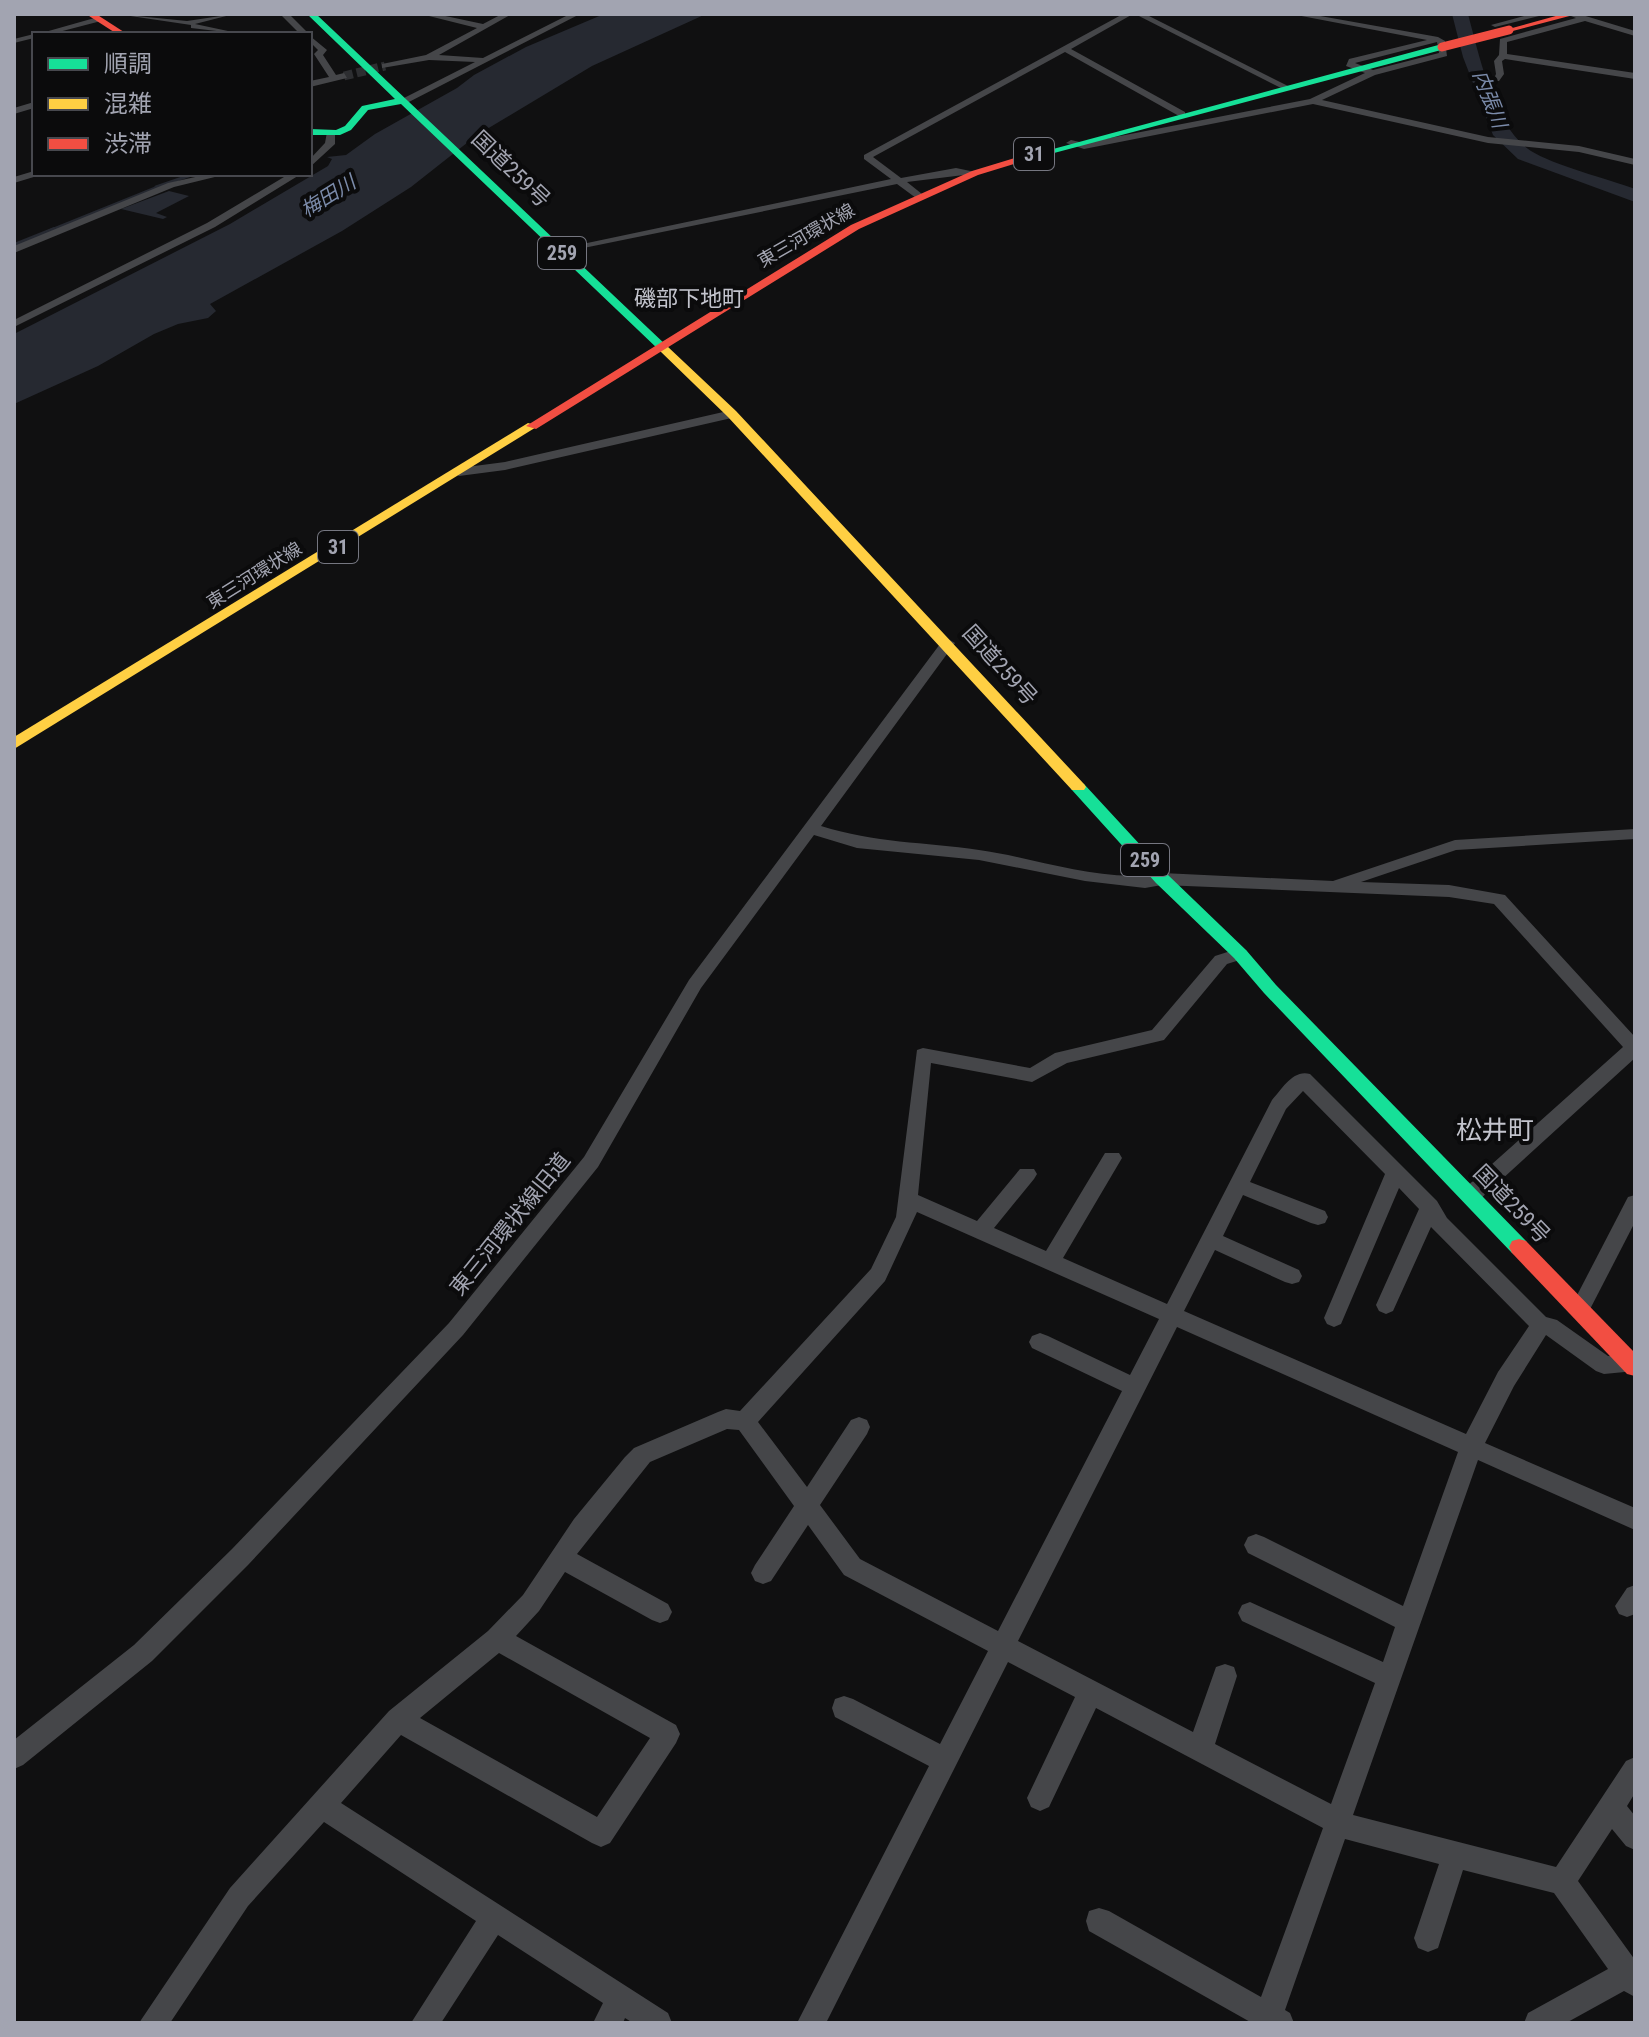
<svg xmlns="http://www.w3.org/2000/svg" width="1649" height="2037" font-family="'Roboto Condensed','Noto Sans JP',sans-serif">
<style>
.water{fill:#262931}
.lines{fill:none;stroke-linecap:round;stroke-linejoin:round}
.stream-far1{stroke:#262931;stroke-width:3}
.stream{stroke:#262931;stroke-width:4}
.river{fill:#262931;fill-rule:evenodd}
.street-tunnel{stroke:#2d2e31;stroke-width:9;stroke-dasharray:9 4;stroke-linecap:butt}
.street{fill:#454649;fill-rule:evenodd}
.fast{fill:#16e098;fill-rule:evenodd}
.slow{fill:#ffcf43;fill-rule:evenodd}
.jam{fill:#f24e42;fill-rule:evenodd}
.jam-bridge{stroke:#f24e42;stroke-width:9}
.labels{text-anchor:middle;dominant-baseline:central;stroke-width:8;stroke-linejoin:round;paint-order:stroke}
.far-street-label{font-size:18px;fill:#a2a4b1;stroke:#0b0b0c}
.far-water-label{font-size:20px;font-style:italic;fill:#7b8baa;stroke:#0b0b0c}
.shield{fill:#0b0b0c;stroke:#757680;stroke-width:2}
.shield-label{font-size:20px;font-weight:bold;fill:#a2a4b1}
.street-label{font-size:22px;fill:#a2a4b1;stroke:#0b0b0c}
.far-quarter-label{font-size:22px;fill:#c3c4cd;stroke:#0b0b0c}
.quarter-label{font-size:26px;fill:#c3c4cd;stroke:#0b0b0c}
</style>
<rect width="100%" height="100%" fill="#101011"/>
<g class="water">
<polygon points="604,14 706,14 592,66 477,135 411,187 342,231 210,304 216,311 208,318 178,324 154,334 98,366 14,404 14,334 230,224 328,166 332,159 327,157 346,155 375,134 457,88 474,75 526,47"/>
<polygon points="169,191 189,196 156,213 167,217 163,219 121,209"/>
</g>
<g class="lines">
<g class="stream-far1">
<polyline points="156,187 194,174"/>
<polyline points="49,231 158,187"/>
</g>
<polyline class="stream" points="14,245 54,229"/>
<path class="river" d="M1452,14H1468C1479,55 1494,127 1531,151C1553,165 1608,179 1635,189V202L1518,159L1493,135L1463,57Z"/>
<polyline class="street-tunnel" points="344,76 385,66"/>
<g class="street">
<polygon points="117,14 187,21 234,14 195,24 242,34 191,28 191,25"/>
<polygon points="280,14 289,14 309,34 300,34"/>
<polygon points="421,14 436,14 483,24 502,14 512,14 439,55 483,58 570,14 580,14 405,104 402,99 475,62 429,60 382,68 382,64 426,55 477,28"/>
<polygon points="1123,14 1133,14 1071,49 1185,112 1185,116 1179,116 1065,52 873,157 901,178 956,168 980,173 907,182 922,194 922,198 916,198 897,184 559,253 554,250 891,179 864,159 864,155"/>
<polygon points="1135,14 1145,14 1290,87 1283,89"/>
<path d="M1291,14H1309L1438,37L1445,41L1447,56L1375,75L1322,100L1488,137L1579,146L1635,159V165L1579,152L1488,143L1313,104L1084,149L1066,143L1071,140L1084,143L1310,99L1365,73L1346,66L1349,59L1427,40ZM1437,42L1439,53L1373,70L1355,63Z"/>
<polygon points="1532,14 1547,14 1495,27 1491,25"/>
<polygon points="1566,14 1579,14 1635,31 1635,36 1585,21 1507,42 1507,54 1635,73 1635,79 1505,59 1502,61 1504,74 1499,81 1493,81 1496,74 1494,61 1499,55 1500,39 1576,18"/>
<polygon points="98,17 101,21 51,34 38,34"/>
<polygon points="34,34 34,38 14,43 14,39"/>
<polygon points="310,36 327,50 323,55 336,75 344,73 347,78 310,87 310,81 329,77 314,54 318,50 310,42"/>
<polygon points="34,102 34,108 14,114 14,108"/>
<polygon points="327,132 335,134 335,144 310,167 310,159 325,143"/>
<polygon points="34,171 34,174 39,174 37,176 14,183 14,177"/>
<polygon points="209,174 227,174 174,187 14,253 14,246 168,183"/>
<polygon points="289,174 301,174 215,227 14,327 14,320 207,223"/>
<polygon points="732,410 738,414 736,417 505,470 459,476 453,472 459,468 505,462"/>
<path d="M948,639L955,643L821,826C875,843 924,842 979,850C1038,858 1102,884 1162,873L1333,881L1455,840L1635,829V839L1456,850L1361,882L1449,885L1505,895L1635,1037V1058L1478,1201L1471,1203L1464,1201L1461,1195L1464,1189L1623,1047L1494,904L1449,897L1162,885L1145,888L1085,881L979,860L857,848L814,835L701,988L598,1167L463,1335L248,1565L152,1661L23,1765L14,1769V1740L134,1645L232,1549L449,1323L584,1157L689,980L943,640Z"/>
<path d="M1240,948L1246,950L1249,954L1246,958L1227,964L1164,1040L1067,1063L1032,1082L931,1063L918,1195L977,1221L1020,1169H1034L1037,1174L1034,1179L994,1228L1046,1251L1105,1153H1119L1122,1158L1063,1258L1167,1304L1272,1100C1282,1089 1293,1069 1310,1074L1437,1201L1447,1218L1546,1317L1557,1320L1608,1356L1635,1357V1371L1604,1374L1596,1371L1546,1335L1514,1386L1485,1443L1635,1508V1530L1478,1460L1353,1815L1556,1867L1626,1761L1635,1757V1793L1627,1806L1635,1816V1850L1626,1846L1612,1829L1578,1881L1635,1960V1997L1624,1991L1566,2023H1524L1528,2013L1608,1969L1554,1893L1463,1870L1438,1948L1428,1952L1418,1948L1414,1938L1439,1864L1345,1839L1285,2010L1290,2013L1294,2023H1252L1089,1931L1086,1921L1089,1911L1099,1908L1109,1911L1261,1997L1323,1828L1096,1708L1049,1807L1040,1811L1031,1807L1027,1798L1075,1697L1008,1662L826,2023H797L929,1766L835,1717L832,1708L835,1699L844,1696L853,1699L940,1744L988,1651L844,1575L808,1525L771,1581L763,1584L755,1581L751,1573L755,1565L794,1506L739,1430L727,1429L650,1462L577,1554L668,1604L672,1612L668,1620L660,1623L652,1620L565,1572L539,1611L516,1636L676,1725L680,1734L676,1743L610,1843L601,1847L592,1843L401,1735L341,1803L668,2013L672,2023H633L625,2018L623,2023H593L603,2003L498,1935L441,2023H411L476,1921L324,1822L248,1906L170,2023H139L230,1888L389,1711L488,1631L523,1595L574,1519L625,1457L634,1448L718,1412L726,1409L740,1411L871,1269L896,1217L917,1050L923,1048L1030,1068L1055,1053L1152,1030L1215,956ZM1303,1091L1385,1174L1324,1318L1327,1324L1334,1327L1341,1324L1399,1188L1419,1209L1376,1305L1379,1311L1386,1314L1393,1311L1431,1227L1529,1326L1498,1372L1466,1434L1184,1311L1215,1250L1285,1282L1292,1284L1299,1282L1302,1276L1299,1270L1223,1236L1243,1195L1311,1223L1318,1225L1325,1223L1328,1217L1325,1211L1250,1182L1286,1109ZM917,1212L1159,1319L1130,1375L1048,1336L1040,1333L1032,1336L1029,1342L1032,1348L1122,1391L998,1631L860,1559L820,1505L867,1434L870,1427L867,1420L859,1417L851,1420L807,1487L758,1422L885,1281ZM1177,1327L1458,1452L1403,1606L1264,1537L1256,1534L1248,1537L1244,1545L1248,1553L1395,1627L1383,1662L1250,1602L1242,1605L1238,1613L1242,1621L1375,1683L1331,1804L1215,1744L1237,1676L1234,1667L1225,1664L1216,1667L1193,1732L1018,1641ZM499,1653L650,1738L597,1817L420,1718Z"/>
<polygon points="1635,1195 1635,1222 1587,1315 1580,1318 1573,1315 1570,1309 1573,1303 1628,1197"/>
<polygon points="1635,1585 1635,1614 1627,1617 1619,1614 1615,1606 1627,1588"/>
</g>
<g class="fast">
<polygon points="307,14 316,14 667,346 667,350 659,350 401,104 368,110 351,130 340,135 310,135 310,129 336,130 345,126 362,106 395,99"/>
<polygon points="1442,44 1445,49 1024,161 1016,159"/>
<polygon points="1078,782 1084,784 1168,875 1246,950 1276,985 1526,1241 1529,1247 1526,1253 1519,1255 1512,1253 1264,993 1234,958 1156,883 1072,790 1070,787"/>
</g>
<g class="slow">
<polygon points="659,346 667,346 736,411 1084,784 1086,787 1084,790 1072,790 728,417 659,350"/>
<polygon points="528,423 538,426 14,749 14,737"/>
</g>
<g class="jam">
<polygon points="86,14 96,14 127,34 117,34"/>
<polygon points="1563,14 1577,14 1509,32 1505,30"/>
<polygon points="1021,156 1024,157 1024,161 978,175 859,229 536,429 526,426 851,225 972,171"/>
<polygon points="1519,1239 1526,1241 1635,1353 1635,1376 1627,1374 1512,1253 1509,1247 1512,1241"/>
</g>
<polyline class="jam-bridge" points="1442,47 1509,30"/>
</g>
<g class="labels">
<g class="far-street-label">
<text transform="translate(806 235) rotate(-30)">東三河環状線</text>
<text transform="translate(254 575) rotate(-32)">東三河環状線</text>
</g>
<g class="far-water-label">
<text transform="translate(1490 99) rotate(69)">内張川</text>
<text transform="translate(328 196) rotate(-32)">梅田川</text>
</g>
<g class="shield">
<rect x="1014" y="138" width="40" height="32" rx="6"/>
<rect x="538" y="237" width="48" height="32" rx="6"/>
<rect x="318" y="531" width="40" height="32" rx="6"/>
<rect x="1121" y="844" width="48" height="32" rx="6"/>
</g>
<g class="shield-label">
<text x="1034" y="154">31</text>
<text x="562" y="253">259</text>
<text x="338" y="547">31</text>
<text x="1145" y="860">259</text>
</g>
<g class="street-label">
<text transform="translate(511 169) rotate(44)">国道259号</text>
<text transform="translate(1000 665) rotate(48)">国道259号</text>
<text transform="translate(1512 1204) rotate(46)">国道259号</text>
<text transform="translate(510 1224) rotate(-51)">東三河環状線旧道</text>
</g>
<g class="far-quarter-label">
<text x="689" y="298">磯部下地町</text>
</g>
<g class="quarter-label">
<text x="1495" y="1130">松井町</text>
</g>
</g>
<rect width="1649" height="2037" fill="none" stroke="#a2a4b1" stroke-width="32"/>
<rect x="32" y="32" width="280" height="144" fill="#0b0b0c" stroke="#47484e" stroke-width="2"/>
<rect x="48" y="58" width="40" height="12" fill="#16e098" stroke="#47484e" stroke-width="2"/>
<text x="104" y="72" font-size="24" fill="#a2a4b1">順調</text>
<rect x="48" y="98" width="40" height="12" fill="#ffcf43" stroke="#47484e" stroke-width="2"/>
<text x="104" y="112" font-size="24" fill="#a2a4b1">混雑</text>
<rect x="48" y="138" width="40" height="12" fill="#f24e42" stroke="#47484e" stroke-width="2"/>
<text x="104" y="152" font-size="24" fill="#a2a4b1">渋滞</text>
</svg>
